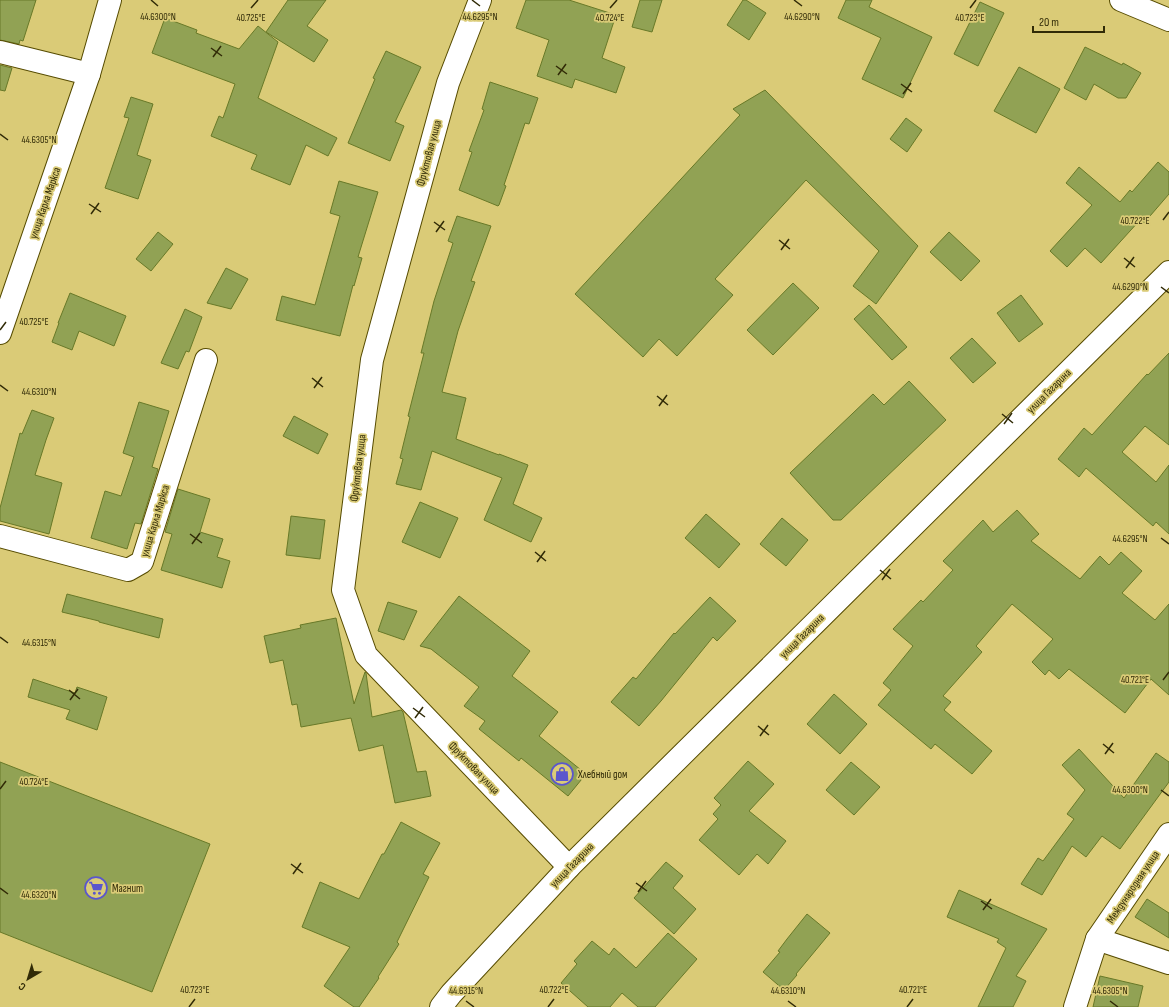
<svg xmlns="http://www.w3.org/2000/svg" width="1169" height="1007" font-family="'Sofia Sans Condensed',sans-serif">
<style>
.building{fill:#91a254;stroke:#687928}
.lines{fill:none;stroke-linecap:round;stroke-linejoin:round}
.minor-casing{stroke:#564b01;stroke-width:24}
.tertiary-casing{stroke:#564b01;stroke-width:24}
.minor{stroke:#fff;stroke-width:22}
.tertiary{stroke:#fff;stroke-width:22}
.ticks{fill:none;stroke:#312b07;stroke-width:1.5}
.labels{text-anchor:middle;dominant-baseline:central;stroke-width:3.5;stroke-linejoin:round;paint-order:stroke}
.street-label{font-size:11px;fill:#312b07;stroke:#dacb77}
.poi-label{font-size:11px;fill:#312b07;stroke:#dacb77;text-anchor:start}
.ticks-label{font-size:10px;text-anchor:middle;fill:#312b07;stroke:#dacb77;stroke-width:3.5;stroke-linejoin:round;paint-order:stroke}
</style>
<rect width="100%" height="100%" fill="#dacb77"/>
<g class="building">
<polygon points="0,0 36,0 23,41 20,40 19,44 0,40"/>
<polygon points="288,0 326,0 307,26 328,40 314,62 266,32"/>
<polygon points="526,0 569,0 616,15 602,58 625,67 616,93 575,79 572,88 537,76 549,40 516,28"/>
<polygon points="640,0 662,0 652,32 632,27"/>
<polygon points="743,0 746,0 766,13 749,40 727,25"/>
<polygon points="846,0 872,0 869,7 932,37 903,98 862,79 881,38 838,18"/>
<polygon points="980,2 1004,13 978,66 954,54"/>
<polygon points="165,18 197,30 196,33 239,49 258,26 278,42 258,98 337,138 328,156 306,145 290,185 251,169 257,155 211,136 219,116 223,118 235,84 152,53"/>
<polygon points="1085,47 1122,65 1123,63 1141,73 1126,98 1118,98 1094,84 1086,100 1064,88"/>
<polygon points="386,51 421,67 395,122 404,126 390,161 348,143 375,79 373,78"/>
<polygon points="0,65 12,68 5,91 0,90"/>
<polygon points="1019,67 1060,89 1036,133 994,111"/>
<polygon points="490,82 538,98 529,124 525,123 504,185 506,186 499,205 498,206 459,190 472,152 469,151 484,110 482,109"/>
<polygon points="765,90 918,246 876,304 853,286 879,251 806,180 715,279 733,295 677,356 659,339 643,357 575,294 740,115 733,109"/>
<polygon points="131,97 153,104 137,155 151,160 138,199 105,188 129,118 124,117"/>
<polygon points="906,118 922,130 907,152 890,139"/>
<polygon points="1158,162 1169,172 1169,194 1144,223 1140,220 1101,263 1085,248 1067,267 1050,251 1092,205 1066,183 1079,167 1120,202 1130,190 1132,192"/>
<polygon points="339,181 378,192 358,257 362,258 354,286 353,285 340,336 276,320 282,296 315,305 340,216 330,213"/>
<polygon points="457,216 491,226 471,281 475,282 458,331 442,392 466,398 456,439 499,455 499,454 528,465 513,504 542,518 531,542 484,520 502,478 432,451 421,490 396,484 403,459 400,458 410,417 408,416 424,353 421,353 434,301 453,243 448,241"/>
<polygon points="158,232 173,244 151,271 136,259"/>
<polygon points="949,232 980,261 961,281 930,252"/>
<polygon points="226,268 248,279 231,309 207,303"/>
<polygon points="793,283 819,308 773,355 747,330"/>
<polygon points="70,293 126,316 114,346 79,331 72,350 52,342 59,323 58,323"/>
<polygon points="1021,295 1043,324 1019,342 997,313"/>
<polygon points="869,305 907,347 892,360 854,319"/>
<polygon points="185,309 202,317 189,352 186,351 178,369 161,363"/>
<polygon points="972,338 996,363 973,383 950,358"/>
<polygon points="1169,353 1169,445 1145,426 1122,452 1156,482 1169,465 1169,534 1156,522 1153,526 1086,468 1079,477 1058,459 1084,428 1092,435 1147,374 1148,375"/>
<polygon points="909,381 946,420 841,520 833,520 790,473 873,394 884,405"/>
<polygon points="139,402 169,411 152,467 158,469 141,524 135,523 127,549 91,538 105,491 121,496 134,457 123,453"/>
<polygon points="32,410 54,418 46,440 35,475 62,483 49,534 0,521 0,508 20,433 22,434"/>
<polygon points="294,416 328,434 318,454 283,436"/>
<polygon points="178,489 210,499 200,532 223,539 217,557 230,561 222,588 161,570 172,534 165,532"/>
<polygon points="420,502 458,518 440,558 402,542"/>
<polygon points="1017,510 1039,534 1031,541 1080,579 1100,556 1109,565 1121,552 1142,571 1122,593 1155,620 1169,604 1169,695 1151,679 1125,713 1069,669 1059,679 1049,670 1045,675 1032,662 1053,639 1012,604 976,646 982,652 943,696 951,702 944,710 992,751 972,774 935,744 931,749 878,705 891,690 883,683 913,646 893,629 921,600 923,602 953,570 943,561 983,520 993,532"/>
<polygon points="706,514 740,544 719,568 685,538"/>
<polygon points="291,516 325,520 320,559 286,555"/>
<polygon points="782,518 808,540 786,566 760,544"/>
<polygon points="67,594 163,619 159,638 99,622 99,621 62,612"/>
<polygon points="459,596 530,651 512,676 558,712 539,736 586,774 568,796 521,758 519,761 479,729 485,721 464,706 479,687 431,649 420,646"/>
<polygon points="710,597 736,621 717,641 713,637 661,701 639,726 611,702 633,677 636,679 674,633 675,634"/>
<polygon points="388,602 417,611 404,640 378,631"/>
<polygon points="336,618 354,704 365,672 366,673 372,717 401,710 403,712 417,772 426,771 431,796 395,803 383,745 359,751 351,718 301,727 297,704 292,705 283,660 270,663 264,636 301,628 300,625"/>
<polygon points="33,679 75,693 77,687 107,697 97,730 66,719 70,710 28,697"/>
<polygon points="834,694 867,724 840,754 807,724"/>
<polygon points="1079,749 1124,798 1156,753 1169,762 1169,782 1120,849 1102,836 1086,857 1072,846 1042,895 1021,884 1038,858 1043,861 1074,819 1067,814 1085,790 1062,765"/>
<polygon points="748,761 774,784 749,811 786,841 768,864 757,854 739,875 699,840 718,819 713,814 721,805 714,798"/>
<polygon points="0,762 210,844 152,992 0,932"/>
<polygon points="851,762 880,787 854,815 826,790"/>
<polygon points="401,822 440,843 423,874 429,877 397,942 399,944 378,977 379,978 359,1007 354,1007 324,986 350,947 302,927 320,882 359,899 382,854 384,854"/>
<polygon points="666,862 683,876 673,888 696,909 674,934 634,898"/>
<polygon points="959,890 1047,929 1016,976 1026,981 1013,1007 978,1007 1006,948 997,942 999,939 947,917"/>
<polygon points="1147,899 1169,913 1169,938 1135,917"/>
<polygon points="807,914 830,933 796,974 797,975 784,990 763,972 780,952 778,951 787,939"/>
<polygon points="668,933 697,959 655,1007 638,1007 622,993 610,1007 588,1007 561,983 577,964 574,961 592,941 609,955 614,948 636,968"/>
<polygon points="1100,976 1143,986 1138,1007 1093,1007"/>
</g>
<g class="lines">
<g class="minor-casing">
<g id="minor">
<polyline points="480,0 448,83 372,360 343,590 366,655 569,867"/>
<polyline points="0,52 89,74"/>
<polyline points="0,333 89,74 110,0"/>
<polyline points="0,536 128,570 142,562 206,360"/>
<polyline points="1097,939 1169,963"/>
<polyline points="1075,1007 1097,939 1169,834"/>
</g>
</g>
<g class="tertiary-casing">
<g id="tertiary">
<polyline points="1121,0 1169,20"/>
<polyline points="441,1007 451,994 569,867 1169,272"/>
</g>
</g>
<use href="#minor" class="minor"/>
<use href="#tertiary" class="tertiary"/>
</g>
<path class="ticks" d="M151,0L158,6M472,0L480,6M794,0L802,6M251,8L258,0M610,8L617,0M970,8L976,0M211,48L222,56M213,57L221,46M556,66L567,74M558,75L566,64M901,84L912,92M903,94L911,83M0,134L8,140M89,204L101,212M91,214L99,203M1163,220L1169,212M434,222L445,230M436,232L444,221M779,240L790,249M781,250L789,239M1124,258L1135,267M1126,268L1134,257M1161,287L1169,293M0,330L6,322M312,378L323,387M0,385L8,391M314,388L322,377M657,396L668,405M659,406L667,395M1002,414L1013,423M1004,424L1012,413M190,534L202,543M1161,538L1169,544M192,544L200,533M535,552L546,561M537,562L545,551M880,570L891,579M882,580L890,569M0,637L8,643M1163,680L1169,672M69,690L80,699M70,700L78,689M413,708L425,717M415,718L423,707M758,726L769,735M760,736L768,725M1103,744L1114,753M1105,754L1113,743M0,789L6,781M1161,790L1169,796M291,864L303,873M293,874L301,863M636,883L647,891M0,888L8,894M638,892L646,881M981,901L992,909M983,910L991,899M466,1001L474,1007M788,1001L796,1007M1110,1001L1118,1007M189,1007L195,999M548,1007L554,999M907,1007L913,999"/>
<defs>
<g id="shop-ring" transform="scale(1.15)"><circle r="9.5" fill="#dacb77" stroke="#5a56cd" stroke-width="1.5"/><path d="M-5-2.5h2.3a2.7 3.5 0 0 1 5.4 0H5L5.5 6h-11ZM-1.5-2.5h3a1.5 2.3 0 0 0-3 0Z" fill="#5a56cd"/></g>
<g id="supermarket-ring" transform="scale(1.15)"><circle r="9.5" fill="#dacb77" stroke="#5a56cd" stroke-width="1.5"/><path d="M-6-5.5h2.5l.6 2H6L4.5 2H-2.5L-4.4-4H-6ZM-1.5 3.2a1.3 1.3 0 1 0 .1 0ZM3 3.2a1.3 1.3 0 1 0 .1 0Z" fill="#5a56cd"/></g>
</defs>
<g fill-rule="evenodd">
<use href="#shop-ring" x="562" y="774"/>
<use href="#supermarket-ring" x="96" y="888"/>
</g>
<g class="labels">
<g class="street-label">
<text transform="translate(429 153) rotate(-75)">Фруктовая улица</text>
<text transform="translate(45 203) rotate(-71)">улица Карла Маркса</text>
<text transform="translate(1049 391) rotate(-45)">улица Гагарина</text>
<text transform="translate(358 468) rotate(-83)">Фруктовая улица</text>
<text transform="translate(155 521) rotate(-73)">улица Карла Маркса</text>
<text transform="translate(802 636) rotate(-45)">улица Гагарина</text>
<text transform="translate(474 768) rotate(46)">Фруктовая улица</text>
<text transform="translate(572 865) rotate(-46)">улица Гагарина</text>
<text transform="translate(1133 887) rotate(-56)">Международная улица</text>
</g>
<g class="poi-label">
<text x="578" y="774">Хлебный дом</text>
<text x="112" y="888">Магнит</text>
</g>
</g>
<g class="ticks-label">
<text x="158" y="20">44.6300°N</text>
<text x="480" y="20">44.6295°N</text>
<text x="802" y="20">44.6290°N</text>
<text x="251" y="21">40.725°E</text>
<text x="610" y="21">40.724°E</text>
<text x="970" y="21">40.723°E</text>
<text x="39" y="143">44.6305°N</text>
<text x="1135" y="224">40.722°E</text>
<text x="1130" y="290">44.6290°N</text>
<text x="34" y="325">40.725°E</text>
<text x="39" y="395">44.6310°N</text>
<text x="1130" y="542">44.6295°N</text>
<text x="39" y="646">44.6315°N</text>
<text x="1135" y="683">40.721°E</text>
<text x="34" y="785">40.724°E</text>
<text x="1130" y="793">44.6300°N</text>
<text x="39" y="898">44.6320°N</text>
<text x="195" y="993">40.723°E</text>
<text x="554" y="993">40.722°E</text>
<text x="913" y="993">40.721°E</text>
<text x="466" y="994">44.6315°N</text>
<text x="788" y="994">44.6310°N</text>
<text x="1110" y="994">44.6305°N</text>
</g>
<g transform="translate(28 979) rotate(218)" stroke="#dacb77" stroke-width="3" paint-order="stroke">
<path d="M0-3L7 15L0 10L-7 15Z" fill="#312b07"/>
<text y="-6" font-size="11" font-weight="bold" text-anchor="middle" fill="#312b07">С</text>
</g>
<path d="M1033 26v6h71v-6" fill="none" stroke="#312b07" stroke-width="2"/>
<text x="1039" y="26" font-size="12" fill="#312b07" stroke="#dacb77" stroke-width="3" paint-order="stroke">20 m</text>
</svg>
